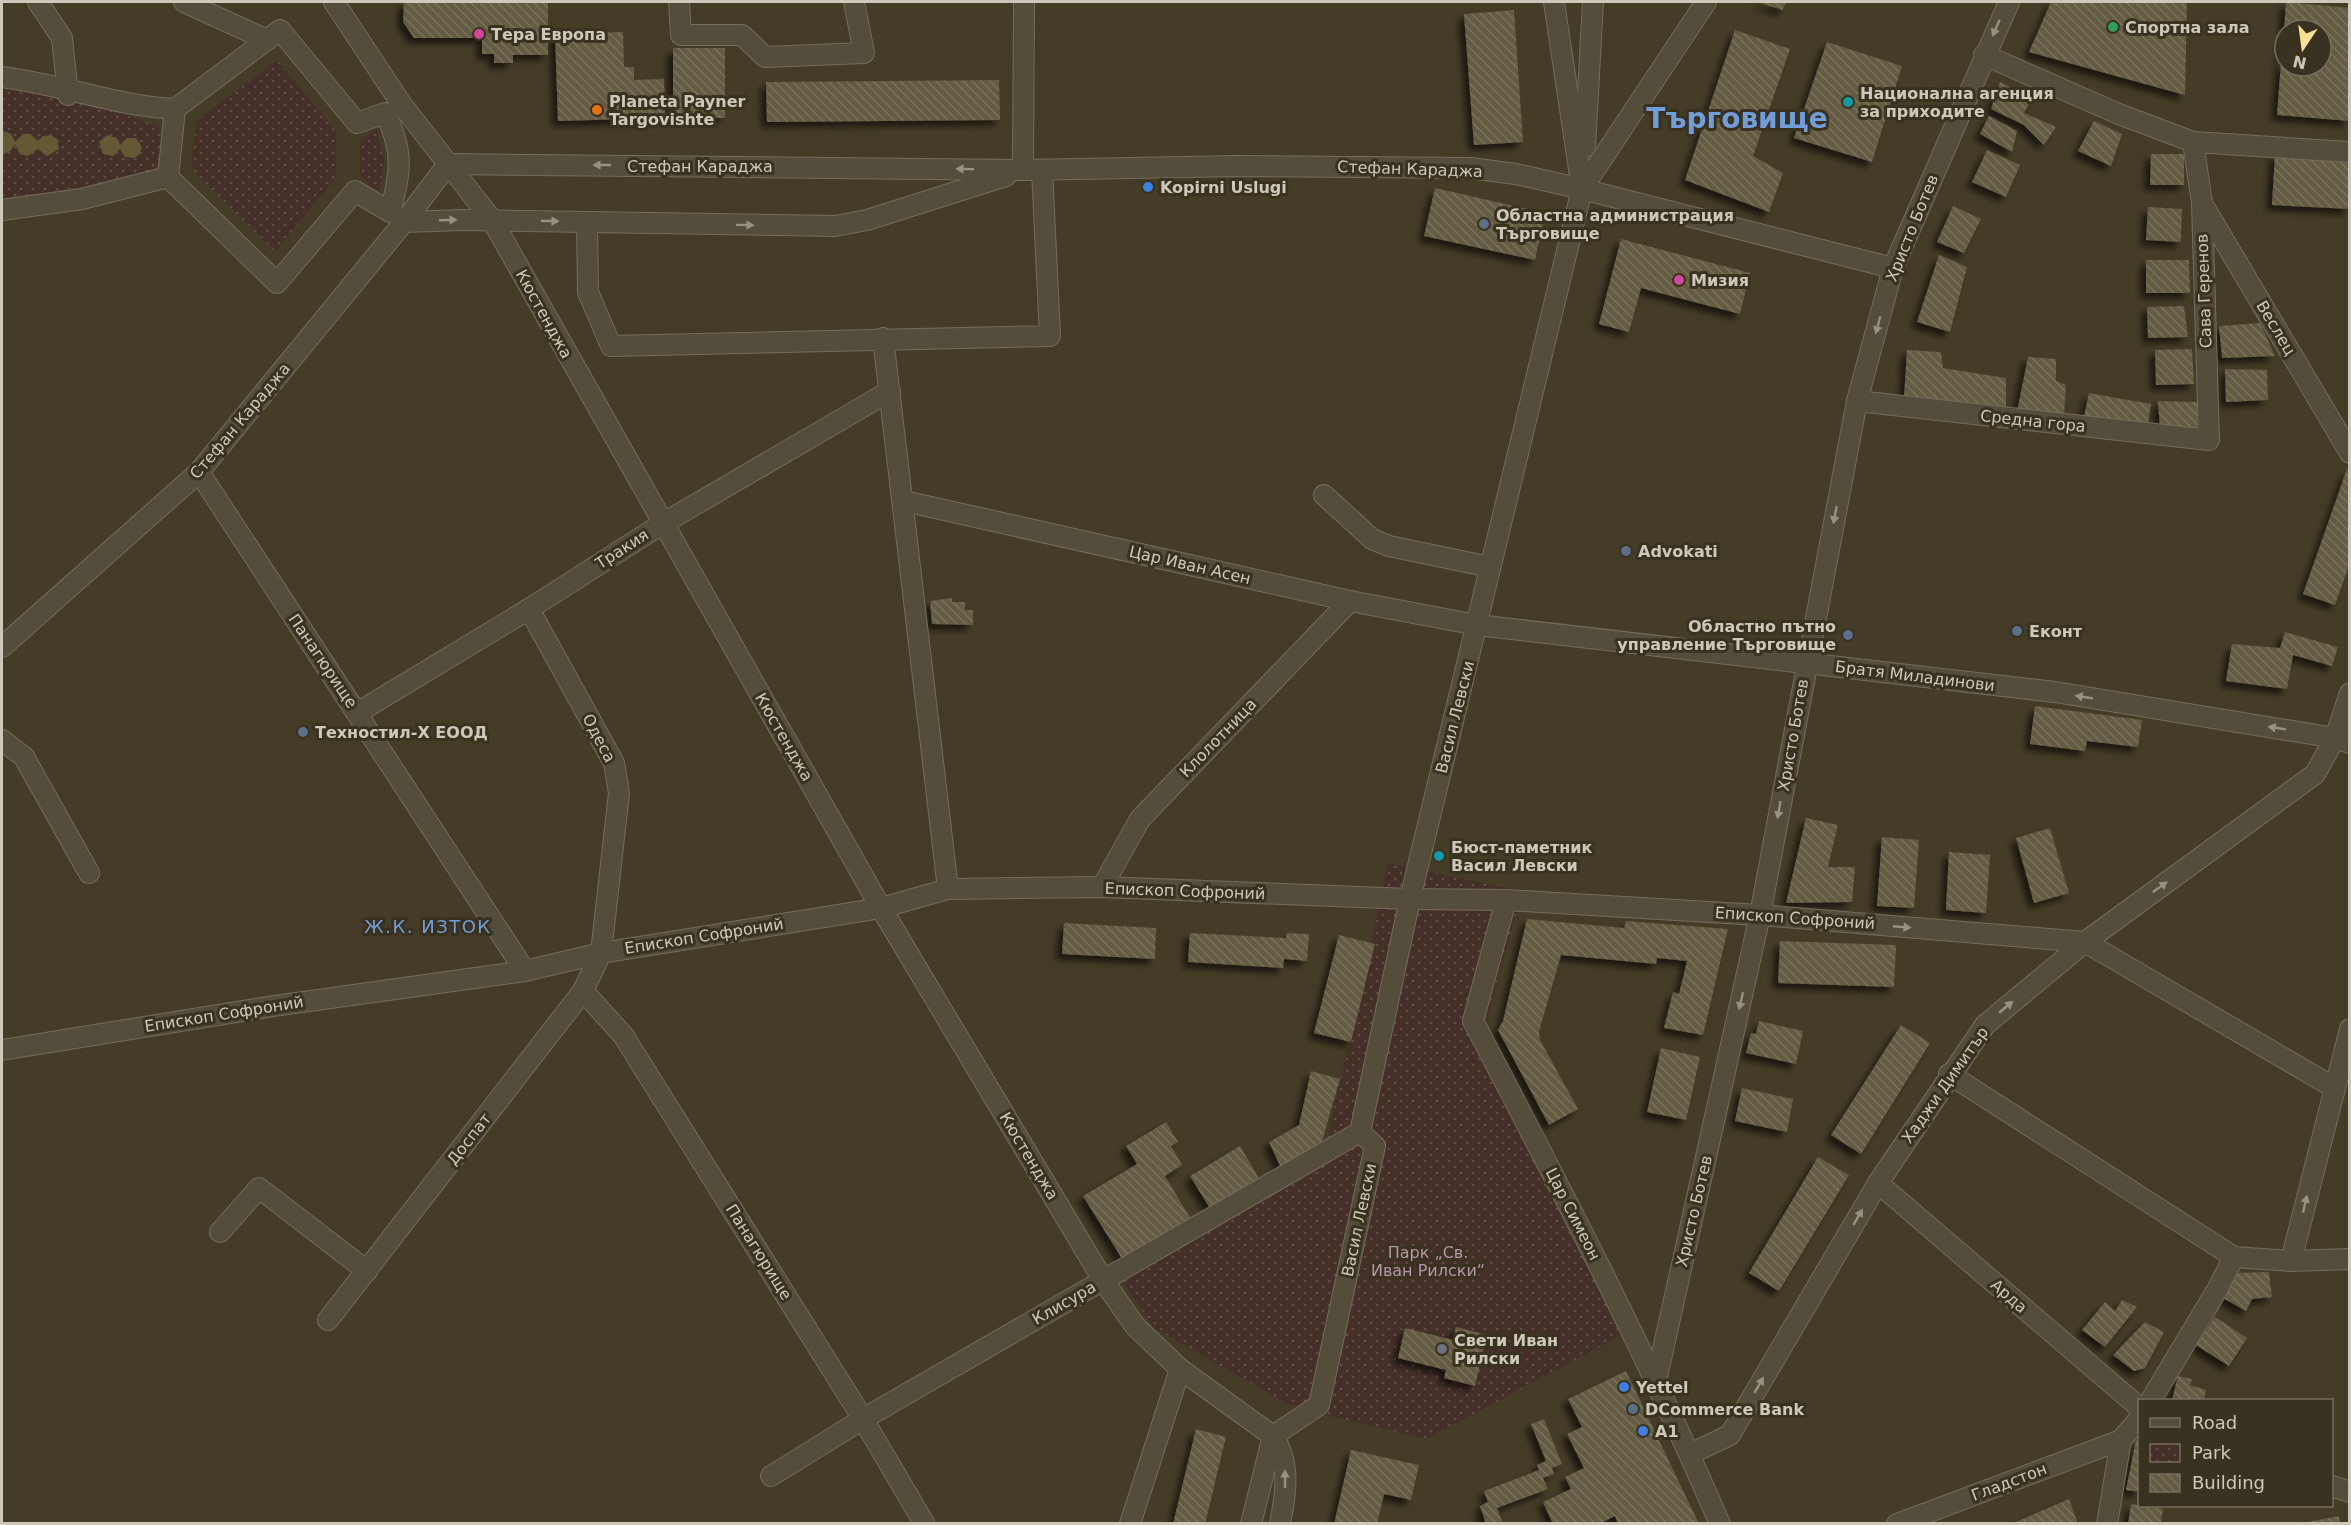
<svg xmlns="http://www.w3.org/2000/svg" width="2351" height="1525" font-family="'DejaVu Sans',sans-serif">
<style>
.park{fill:url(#park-dots)}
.water{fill:#655835}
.building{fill:url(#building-back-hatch);filter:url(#shadow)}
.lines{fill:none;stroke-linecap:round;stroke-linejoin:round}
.street-casing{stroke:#746d5d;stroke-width:22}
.street{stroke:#544d3c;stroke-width:20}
.oneway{fill:#979181}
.leisure-dot{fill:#2e9e5b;stroke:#393220;stroke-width:2}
.hotel-dot{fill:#d1479c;stroke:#393220;stroke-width:2}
.culture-dot{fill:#0f9aa8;stroke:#393220;stroke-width:2}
.food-dot{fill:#e8710a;stroke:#393220;stroke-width:2}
.shop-dot{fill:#3f7fe0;stroke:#393220;stroke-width:2}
.service-dot{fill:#5c6f8a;stroke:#393220;stroke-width:2}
.worship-dot{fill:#6b7280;stroke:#393220;stroke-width:2}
.labels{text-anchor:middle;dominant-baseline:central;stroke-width:6;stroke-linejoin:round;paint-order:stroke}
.poi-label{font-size:16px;font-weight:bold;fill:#cdc8b9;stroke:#393220;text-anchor:start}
.street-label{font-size:16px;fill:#cdc8b9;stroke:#393220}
.park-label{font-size:16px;fill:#b694aa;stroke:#393220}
.neighbourhood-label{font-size:18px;letter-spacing:1.5px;fill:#719eda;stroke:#393220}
.town-label{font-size:28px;font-weight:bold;fill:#719eda;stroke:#393220}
</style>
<defs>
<pattern id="park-dots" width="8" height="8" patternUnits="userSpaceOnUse" patternTransform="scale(1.5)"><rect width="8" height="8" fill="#453029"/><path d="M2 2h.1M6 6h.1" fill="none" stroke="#5f4c46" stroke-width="1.8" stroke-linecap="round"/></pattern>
<pattern id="building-back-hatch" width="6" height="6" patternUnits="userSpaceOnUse" patternTransform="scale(1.5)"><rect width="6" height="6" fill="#635b43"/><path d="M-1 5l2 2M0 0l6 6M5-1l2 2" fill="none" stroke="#78715c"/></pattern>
<filter id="shadow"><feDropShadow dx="-5.5" dy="5.5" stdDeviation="3" flood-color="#0009"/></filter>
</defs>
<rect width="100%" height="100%" fill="#443c27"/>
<g class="park">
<polygon points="277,60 336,131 336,178 275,251 191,169 196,121"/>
<path d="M2,89C54,95 110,107 158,127L163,149L155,170L79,188L2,198Z"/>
<polygon points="376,129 384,161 379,192 360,175 360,143"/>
<polygon points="1388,863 1522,891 1485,1027 1636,1327 1427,1439 1325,1415 1284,1402 1154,1328 1112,1266 1327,1142"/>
</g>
<g class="water">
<polygon points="2,130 11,134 15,142 23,134 30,134 38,141 43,136 51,135 57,139 59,149 47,156 38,149 28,156 20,154 15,144 10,151 2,155"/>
<polygon points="107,135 117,138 120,145 127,138 136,138 142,147 139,155 134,158 125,157 120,149 113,156 103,154 99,142"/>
</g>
<g class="building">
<polygon points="404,2 548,2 548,55 513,55 513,63 494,63 494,54 482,54 482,38 414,38 403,22"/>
<polygon points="1757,2 1786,2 1783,10"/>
<polygon points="2051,2 2187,2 2185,95 2029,52"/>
<polygon points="2286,2 2350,8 2350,121 2277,115 2283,36 2285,66 2321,66 2321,30 2284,30"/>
<polygon points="1514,10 1523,142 1474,145 1464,14"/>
<polygon points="1735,30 1790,49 1753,156 1783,173 1769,212 1685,180"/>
<polygon points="623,32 624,67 634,67 634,80 664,79 665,118 558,121 555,34"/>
<polygon points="1827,42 1902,66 1872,162 1794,138"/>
<rect x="673" y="48" width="52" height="70"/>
<polygon points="999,80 1000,120 767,122 766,82"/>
<polygon points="2000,82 2033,98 2024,113 2056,127 2044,145 2024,125 1991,109"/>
<polygon points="1989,116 2017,131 2012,152 1980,134"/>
<polygon points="2094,121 2122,134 2111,166 2078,151"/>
<polygon points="1987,150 2020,165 2006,197 1972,182"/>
<polygon points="2151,154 2184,154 2184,185 2150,185"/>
<polygon points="2275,154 2350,159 2350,209 2272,205"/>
<polygon points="1435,188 1545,213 1535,260 1424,236"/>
<polygon points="1953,206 1981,219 1964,253 1937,242"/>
<polygon points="2148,207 2182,209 2181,242 2146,240"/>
<polygon points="1621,239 1750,273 1740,314 1641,288 1629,332 1599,324"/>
<polygon points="1939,255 1967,267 1950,332 1917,322"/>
<polygon points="2146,260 2189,260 2190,293 2146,293"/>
<polygon points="2184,306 2188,337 2148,338 2147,307"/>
<polygon points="2260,323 2275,356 2222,358 2219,326"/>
<polygon points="2192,349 2194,384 2156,385 2155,350"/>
<polygon points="1907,350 1941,352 1943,368 2006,378 2006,409 1904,399"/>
<polygon points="2028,357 2056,359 2056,381 2066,385 2064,415 2017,412"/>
<polygon points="2225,369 2267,370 2268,400 2226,402"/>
<polygon points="2089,393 2151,404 2148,424 2084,417"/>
<polygon points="2158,401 2198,402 2197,431 2160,427"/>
<polygon points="2347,469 2350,470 2350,563 2335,605 2303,594"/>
<polygon points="952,598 952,602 965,602 965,610 973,610 973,625 932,624 930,601"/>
<polygon points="2285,632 2338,647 2332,666 2293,655 2287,689 2226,681 2232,644 2280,648"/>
<polygon points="2035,706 2142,720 2138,747 2087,741 2085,751 2030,744"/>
<polygon points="1806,818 1838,825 1828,867 1855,867 1852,902 1786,903"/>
<polygon points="2050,828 2069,893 2034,903 2016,838"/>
<polygon points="1882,837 1919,840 1914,908 1877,906"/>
<polygon points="1949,852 1990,855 1986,913 1946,910"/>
<polygon points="1527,919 1624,928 1626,921 1728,929 1703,1035 1664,1028 1673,992 1679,994 1687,961 1657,958 1656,964 1561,955 1539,1032 1540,1040 1578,1109 1549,1125 1498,1030 1503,1021"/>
<polygon points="1064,923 1156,928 1155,959 1062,954"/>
<polygon points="1190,933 1286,938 1287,933 1309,934 1307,961 1284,959 1283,968 1188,962"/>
<polygon points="1339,935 1375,944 1351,1042 1314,1033"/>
<polygon points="1780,941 1896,945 1894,987 1778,983"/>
<polygon points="1759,1021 1803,1031 1796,1064 1746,1053 1751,1033 1756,1034"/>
<polygon points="1901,1025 1930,1043 1861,1154 1831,1135"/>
<polygon points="1661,1048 1700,1057 1686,1120 1647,1112"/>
<polygon points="1311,1071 1340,1079 1320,1148 1281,1168 1269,1142 1299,1125"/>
<polygon points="1742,1088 1793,1099 1787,1132 1735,1121"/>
<polygon points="1166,1122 1178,1142 1171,1146 1182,1165 1165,1176 1192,1221 1124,1262 1083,1196 1137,1164 1126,1146"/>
<polygon points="1240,1146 1260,1180 1211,1210 1190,1176"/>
<polygon points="1818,1157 1849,1175 1779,1291 1749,1273"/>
<polygon points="2269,1272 2272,1297 2252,1299 2246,1311 2223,1298 2235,1273"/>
<polygon points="2122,1300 2137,1307 2105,1347 2082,1330 2105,1302 2115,1311"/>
<polygon points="2215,1317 2247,1338 2229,1366 2196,1345"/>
<polygon points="2145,1322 2164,1332 2145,1368 2134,1371 2113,1355"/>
<polygon points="1456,1327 1487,1335 1475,1386 1444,1378 1446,1370 1398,1358 1405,1328 1453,1340"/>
<polygon points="1626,1371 1699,1524 1618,1524 1615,1516 1599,1524 1553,1524 1543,1502 1571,1489 1565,1477 1584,1468 1567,1434 1582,1427 1568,1399"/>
<polygon points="2178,1376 2192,1379 2190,1385 2206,1390 2204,1400 2172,1400"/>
<polygon points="1544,1419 1562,1464 1552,1468 1554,1474 1543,1478 1548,1489 1497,1508 1503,1524 1486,1524 1480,1506 1488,1502 1484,1491 1539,1470 1537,1465 1546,1461 1531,1424"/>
<polygon points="1196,1429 1226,1437 1205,1524 1173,1524"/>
<polygon points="2136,1440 2140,1441 2140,1492 2126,1490"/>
<polygon points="1351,1450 1419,1465 1411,1500 1384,1494 1377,1524 1334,1524"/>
<polygon points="2069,1499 2078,1524 2011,1524"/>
<polygon points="2131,1504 2163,1509 2161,1524 2128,1524"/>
<polygon points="2339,1516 2340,1524 2307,1524 2307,1522"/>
</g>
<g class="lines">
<g class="street-casing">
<g id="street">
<polyline points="38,2 62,38 68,95"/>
<polyline points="184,2 267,40"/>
<path d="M334,2L402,105L492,220L881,908L1103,1280L1135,1326L1180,1369L1273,1436C1291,1463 1286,1493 1280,1524"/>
<polyline points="679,2 681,35 742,35 765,57 864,53 854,2"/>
<polyline points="1554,2 1582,189"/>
<path d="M280,30L357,123L385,113C404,151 401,173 390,212L355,191L277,283L168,177L175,109Z"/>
<polyline points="1984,55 2119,114 2193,142 2350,152"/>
<path d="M2,77C60,84 116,106 175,109"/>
<polyline points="1585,147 1593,2"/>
<polyline points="448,164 1023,170 1238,166 1470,168 1516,174 1582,189 1893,268"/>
<polyline points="1023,170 1024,2"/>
<polyline points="2203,205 2350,453"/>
<polyline points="2,210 82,199 168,177"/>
<polyline points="404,222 463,220 835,226 867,220 1006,176"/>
<polyline points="587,222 588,292 611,346 1050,336 1042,170"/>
<polyline points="883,338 948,889"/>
<polyline points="1857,401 2209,440 2202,203 2193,142"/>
<polyline points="199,472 525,971"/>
<polyline points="1324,495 1372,539 1389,546 1490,567"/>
<polyline points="904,501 1350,601 1477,625 2055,692 2335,738 2350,743"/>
<polyline points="2,647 199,472 404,222 448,164"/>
<polyline points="357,713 529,609 662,524 890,391"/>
<polyline points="2,740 24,757 89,873"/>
<polyline points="1102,887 1140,819 1350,601"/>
<path d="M1506,900L1473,1021C1560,1187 1646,1352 1720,1524"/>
<polyline points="583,991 623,1035 863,1419 924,1523"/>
<polyline points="2,1050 274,1006 525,971 601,953 881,908 948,889 1102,887 1410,899 1506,900 1760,915 2085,942 2333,1087"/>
<polyline points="1949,1074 2234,1257 2291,1261 2350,1259"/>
<polyline points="1878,1183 2140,1408"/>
<polyline points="220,1232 259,1188 367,1271"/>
<polyline points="2291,1261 2350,1029"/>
<polyline points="328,1320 583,991 601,953 619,793 614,763 529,609"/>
<polyline points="1656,1381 1760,915 1857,401 1893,268 2009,2"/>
<polyline points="2151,1400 2217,1290 2234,1257"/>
<polyline points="1690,1454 1730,1435 1878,1183 1985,1025 2085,942 2315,774 2335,738 2350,693"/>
<polyline points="771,1476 863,1419 1360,1132"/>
<polyline points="2332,1486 2350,1492"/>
<polyline points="1130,1524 1180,1369"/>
<polyline points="1251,1524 1273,1436 1319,1405 1375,1146 1360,1132 1410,899 1582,189 1706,2"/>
<polyline points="1897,1524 2121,1440"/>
<polyline points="2107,1524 2121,1440 2140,1418"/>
</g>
</g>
<use href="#street" class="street"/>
</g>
<defs><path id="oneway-solid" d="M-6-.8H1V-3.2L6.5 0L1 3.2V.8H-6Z" transform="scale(1.5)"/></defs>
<g class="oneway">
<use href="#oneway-solid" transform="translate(1996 28) rotate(114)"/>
<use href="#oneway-solid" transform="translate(602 165) rotate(-180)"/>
<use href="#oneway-solid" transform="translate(965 169) rotate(-179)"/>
<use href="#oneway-solid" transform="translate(448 220) rotate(-2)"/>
<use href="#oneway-solid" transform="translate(550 221) rotate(1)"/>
<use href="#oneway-solid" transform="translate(745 225) rotate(1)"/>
<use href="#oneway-solid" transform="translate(1878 325) rotate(105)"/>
<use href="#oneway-solid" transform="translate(1835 515) rotate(101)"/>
<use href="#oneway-solid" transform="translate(2084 697) rotate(-171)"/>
<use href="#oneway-solid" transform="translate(2277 728) rotate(-171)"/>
<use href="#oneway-solid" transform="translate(1779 810) rotate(100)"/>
<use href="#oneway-solid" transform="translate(2160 887) rotate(-36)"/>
<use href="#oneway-solid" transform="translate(1902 927) rotate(5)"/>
<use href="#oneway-solid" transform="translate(1741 1001) rotate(103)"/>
<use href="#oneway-solid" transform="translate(2006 1007) rotate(-40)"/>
<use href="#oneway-solid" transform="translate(2305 1204) rotate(-77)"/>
<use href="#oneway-solid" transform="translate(1858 1217) rotate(-60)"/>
<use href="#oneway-solid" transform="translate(1759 1385) rotate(-60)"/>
<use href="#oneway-solid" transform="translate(1285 1479) rotate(-90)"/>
</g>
<circle class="leisure-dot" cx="2113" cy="27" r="6"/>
<g class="hotel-dot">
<circle cx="479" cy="34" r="6"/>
<circle cx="1679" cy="280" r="6"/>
</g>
<g class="culture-dot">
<circle cx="1848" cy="102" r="6"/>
<circle cx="1439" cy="856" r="6"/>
</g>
<circle class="food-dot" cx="597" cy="110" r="6"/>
<g class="shop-dot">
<circle cx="1148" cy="187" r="6"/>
<circle cx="1624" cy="1387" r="6"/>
<circle cx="1643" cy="1431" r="6"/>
</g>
<g class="service-dot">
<circle cx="1484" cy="224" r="6"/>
<circle cx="1626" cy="551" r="6"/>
<circle cx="2017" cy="631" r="6"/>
<circle cx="1848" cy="635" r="6"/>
<circle cx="303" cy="732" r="6"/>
<circle cx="1633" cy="1409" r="6"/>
</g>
<circle class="worship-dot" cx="1442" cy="1349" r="6"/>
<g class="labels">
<g class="poi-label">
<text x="2125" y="27">Спортна зала</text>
<text x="491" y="34">Тера Европа</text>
<text x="1860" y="93">Национална агенция<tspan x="1860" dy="18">за приходите</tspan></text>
<text x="609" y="101">Planeta Payner<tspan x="609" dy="18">Targovishte</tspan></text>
<text x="1160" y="187">Kopirni Uslugi</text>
<text x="1496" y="215">Областна администрация<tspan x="1496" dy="18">Търговище</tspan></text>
<text x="1691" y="280">Мизия</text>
<text x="1638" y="551">Advokati</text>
<text x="1836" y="626" text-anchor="end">Областно пътно<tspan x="1836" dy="18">управление Търговище</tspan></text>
<text x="2029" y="631">Еконт</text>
<text x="315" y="732">Техностил-Х ЕООД</text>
<text x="1451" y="847">Бюст-паметник<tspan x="1451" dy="18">Васил Левски</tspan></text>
<text x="1454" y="1340">Свети Иван<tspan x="1454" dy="18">Рилски</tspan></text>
<text x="1636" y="1387">Yettel</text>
<text x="1645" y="1409">DCommerce Bank</text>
<text x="1655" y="1431">A1</text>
</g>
<g class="street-label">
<text x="700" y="166">Стефан Караджа</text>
<text transform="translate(1410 169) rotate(2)">Стефан Караджа</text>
<text transform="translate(1912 228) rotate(-68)">Христо Ботев</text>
<text transform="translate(2204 291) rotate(-92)">Сава Геренов</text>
<text transform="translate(544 314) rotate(61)">Кюстенджа</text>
<text transform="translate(2276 328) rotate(59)">Веслец</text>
<text transform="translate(240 421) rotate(-50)">Стефан Караджа</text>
<text transform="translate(2033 421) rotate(6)">Средна гора</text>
<text transform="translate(622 549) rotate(-33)">Тракия</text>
<text transform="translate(1190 565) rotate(13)">Цар Иван Асен</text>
<text transform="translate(323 661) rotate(56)">Панагюрище</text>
<text transform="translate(1915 676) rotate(7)">Братя Миладинови</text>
<text transform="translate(1455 717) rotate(-76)">Васил Левски</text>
<text transform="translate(1793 735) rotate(-80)">Христо Ботев</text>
<text transform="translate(784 737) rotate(60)">Кюстенджа</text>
<text transform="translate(599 738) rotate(62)">Одеса</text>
<text transform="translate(1218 738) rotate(-46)">Клолотница</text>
<text transform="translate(1185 891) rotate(2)">Епископ Софроний</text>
<text transform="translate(1795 918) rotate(4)">Епископ Софроний</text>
<text transform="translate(704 936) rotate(-9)">Епископ Софроний</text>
<text transform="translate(224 1014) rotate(-9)">Епископ Софроний</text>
<text transform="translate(1945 1085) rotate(-55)">Хаджи Димитър</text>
<text transform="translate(469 1139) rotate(-52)">Доспат</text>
<text transform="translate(1029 1156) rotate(59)">Кюстенджа</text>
<text transform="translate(1694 1211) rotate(-77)">Христо Ботев</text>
<text transform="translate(1573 1214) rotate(63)">Цар Симеон</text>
<text transform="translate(1359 1220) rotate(-78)">Васил Левски</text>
<text transform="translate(759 1252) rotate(58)">Панагюрище</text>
<text transform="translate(2009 1296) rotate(41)">Арда</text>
<text transform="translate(1064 1303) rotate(-30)">Клисура</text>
<text transform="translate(2009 1482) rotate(-21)">Гладстон</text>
</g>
<g class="park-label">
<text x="1428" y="1252">Парк „Св.<tspan x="1428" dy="18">Иван Рилски“</tspan></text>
</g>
<g class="neighbourhood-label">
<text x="428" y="926">Ж.К. ИЗТОК</text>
</g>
<g class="town-label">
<text x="1737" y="118">Търговище</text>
</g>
</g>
<rect width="2351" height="1525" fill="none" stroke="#cdc8b9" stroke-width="6"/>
<rect x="2138" y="1399" width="195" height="108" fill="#393220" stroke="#746e5d" stroke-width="1.5"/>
<rect x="2150" y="1418" width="30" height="9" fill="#544d3c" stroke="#746e5d" stroke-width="1.5"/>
<text x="2192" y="1429" font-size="18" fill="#cdc8b9">Road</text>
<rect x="2150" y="1444" width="30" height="18" fill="url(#park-dots)" stroke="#746e5d" stroke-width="1.5"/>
<text x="2192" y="1459" font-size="18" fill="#cdc8b9">Park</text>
<rect x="2150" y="1474" width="30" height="18" fill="url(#building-back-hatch)" stroke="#746e5d" stroke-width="1.5"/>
<text x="2192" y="1489" font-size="18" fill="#cdc8b9">Building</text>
<g transform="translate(2303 48) rotate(193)"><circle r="28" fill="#393220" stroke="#746e5d" stroke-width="1.5"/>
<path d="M0-4.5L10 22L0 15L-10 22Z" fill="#f9e092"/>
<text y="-9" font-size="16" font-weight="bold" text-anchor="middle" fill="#cdc8b9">N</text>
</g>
</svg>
